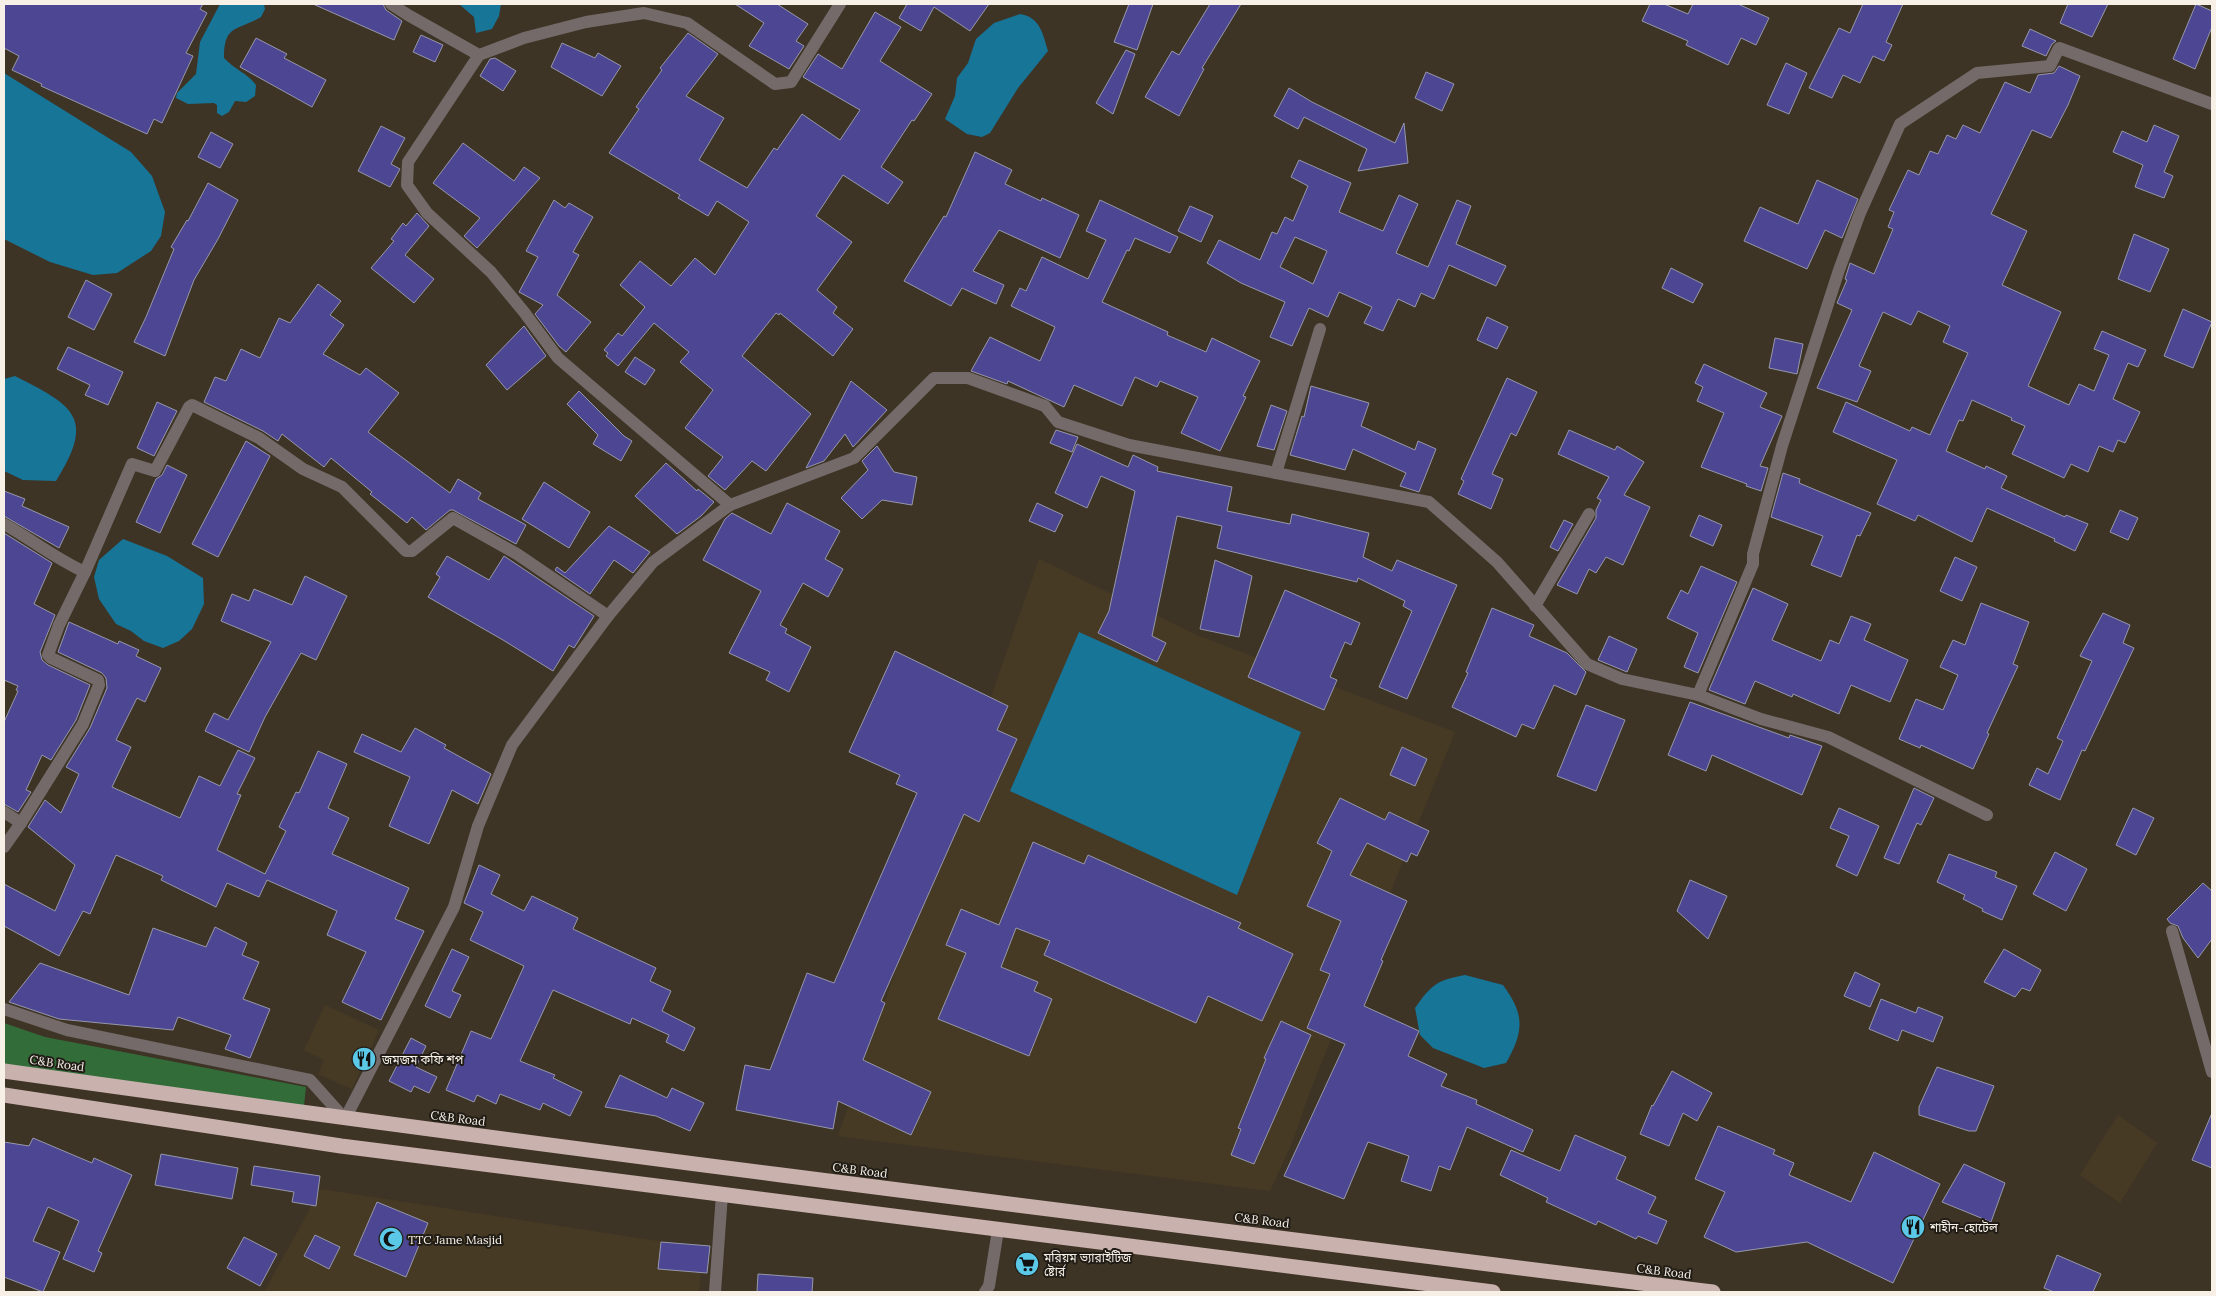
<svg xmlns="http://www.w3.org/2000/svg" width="2216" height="1296" font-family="Lora,'Noto Sans Bengali',serif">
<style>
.built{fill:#473a24}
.green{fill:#326c39}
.water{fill:#177598}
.building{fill:#4d4793;stroke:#9697aa;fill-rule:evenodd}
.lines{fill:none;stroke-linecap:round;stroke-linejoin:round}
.minor{stroke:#746a69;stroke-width:12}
.highway{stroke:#c9b1ad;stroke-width:15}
.labels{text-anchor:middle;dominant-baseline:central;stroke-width:4;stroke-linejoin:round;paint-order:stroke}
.poi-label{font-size:12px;fill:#f6f0e7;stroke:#211d16;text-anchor:start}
.street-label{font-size:12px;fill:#f6f0e7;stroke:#211d16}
</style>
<rect width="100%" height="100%" fill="#3e3425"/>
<g class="built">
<polygon points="1039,559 1199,636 1455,732 1311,1089 1292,1143 1270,1191 838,1136"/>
<polygon points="325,1005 379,1030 352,1089 318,1074 324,1060 304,1050"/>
<polygon points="2118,1115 2157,1143 2120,1203 2080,1175"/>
<polygon points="321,1189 703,1248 699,1292 264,1292"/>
</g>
<polygon class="green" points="4,1023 45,1037 306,1087 303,1115 4,1068"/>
<g class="water">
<path d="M220,4H264L265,9L261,17C237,31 224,24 224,58C234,69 247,73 256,85L255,96L246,102L235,101L229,112L222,116L217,113V105L214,103L188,104L176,98L177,93L196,74L200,42Z"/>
<polygon points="459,4 501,4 499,16 492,29 476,33 474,17"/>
<path d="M1020,14C1040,17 1043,34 1048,51L1018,88L990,133L982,137L967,134L945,119L955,96L957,78L968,63L976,39L994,23Z"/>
<polygon points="4,73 131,152 152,176 165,212 161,236 151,251 117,273 93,275 50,262 4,239"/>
<path d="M15,376C72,405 97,417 56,481L23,480L4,471V379Z"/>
<polygon points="123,539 167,556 203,578 204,604 192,629 179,641 163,648 144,641 131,631 116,624 99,599 94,577 99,560"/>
<polygon points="1079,632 1301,732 1237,895 1010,791"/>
<path d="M1465,975L1503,985C1525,1015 1524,1031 1506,1063L1484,1068L1433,1048L1420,1035L1415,1008C1431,985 1437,980 1465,975Z"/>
</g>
<g class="building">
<polygon points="4,4 203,4 200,9 207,13 186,53 193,56 162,123 154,119 147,134 41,86 42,84 12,70 19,56 4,48"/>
<polygon points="313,4 383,4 386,10 402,21 394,40"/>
<polygon points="735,4 777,4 808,24 796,41 804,46 789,69 749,46 764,23"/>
<polygon points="907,4 989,4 970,31 934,7 921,31 899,18"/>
<polygon points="1129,4 1153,4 1137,50 1114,42"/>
<polygon points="1210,4 1241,4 1202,68 1204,69 1179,116 1145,97 1172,51 1179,55"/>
<polygon points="1650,4 1664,4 1688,14 1693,4 1738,4 1769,18 1756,45 1741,38 1728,65 1686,45 1688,41 1642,21"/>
<polygon points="1863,4 1903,4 1886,42 1892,45 1884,61 1873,56 1860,83 1843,75 1832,98 1809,88 1839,28 1850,33"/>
<polygon points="2068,4 2108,4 2092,37 2060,23"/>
<polygon points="2196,4 2212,11 2212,27 2195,69 2173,59"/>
<polygon points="875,12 901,27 880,61 932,94 914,121 912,120 881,167 903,182 888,204 843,175 816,216 852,242 817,290 837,307 833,313 853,329 833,356 780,313 779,315 776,313 742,356 811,414 766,471 752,461 725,490 708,476 723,457 685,428 713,390 680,362 689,352 654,323 618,366 606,356 608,353 604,350 618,333 622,336 645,307 620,285 640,261 671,286 695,258 715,275 749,222 717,201 708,216 678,198 680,195 609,153 639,109 636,107 662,70 660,68 688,33 718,54 686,96 724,118 699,160 747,188 774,148 777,150 802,114 840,140 860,110 803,77 818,54 842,69"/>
<polygon points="2030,29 2056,41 2052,44 2046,56 2022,46"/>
<polygon points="421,35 443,45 435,62 413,52"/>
<polygon points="256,38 287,54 284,58 326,80 312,107 240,67"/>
<polygon points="562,43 595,58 598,53 621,66 602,96 551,67"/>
<polygon points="1126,50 1135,54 1113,114 1096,103"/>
<polygon points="495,58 516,71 503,91 480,76 490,59"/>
<polygon points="1786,63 1807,73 1789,114 1767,105"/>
<polygon points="2059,66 2080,76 2068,105 2051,138 2032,130 1991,214 2027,231 2002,285 2061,312 2028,386 2069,405 2079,384 2094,391 2109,355 2094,349 2102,331 2146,350 2138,367 2128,363 2113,399 2140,412 2125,443 2118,440 2113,452 2099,446 2088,472 2071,464 2064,478 2012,454 2025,426 2011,420 2012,418 1972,400 1963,421 1959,420 1946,451 1985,469 1986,466 2007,476 2001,488 2065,517 2066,515 2088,524 2075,551 2054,541 2055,539 1987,508 1972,542 1918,515 1915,521 1877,504 1897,460 1833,432 1846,402 1910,431 1912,427 1930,435 1968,353 1943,342 1950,326 1918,311 1911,325 1883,312 1859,366 1871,371 1857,402 1817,388 1852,310 1837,303 1847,280 1845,279 1850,263 1874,274 1893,229 1888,227 1894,212 1889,210 1908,170 1919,175 1930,151 1938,154 1947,135 1956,139 1963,125 1980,133 2005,82 2030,93 2038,75 2054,73"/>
<polygon points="1426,72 1454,84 1442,111 1415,98"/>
<polygon points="1289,88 1312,102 1395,143 1404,123 1408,163 1358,171 1367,149 1304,117 1298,129 1274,116"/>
<polygon points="2154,125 2179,136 2164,172 2173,176 2164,198 2135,187 2143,165 2113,152 2122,131 2147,142"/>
<polygon points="381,126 405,138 391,164 400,169 390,187 358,171"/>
<polygon points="211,132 233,144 220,168 198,157"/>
<polygon points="463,143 514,181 524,167 540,178 477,248 464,236 480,218 433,183"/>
<polygon points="975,152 1012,170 1005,184 1041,201 1042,198 1079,215 1060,258 999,230 973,271 1004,285 996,304 962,288 951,306 904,281 944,216 946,217"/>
<path d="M1299,160L1351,183L1339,212L1383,231L1399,195L1418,204L1396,253L1428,267L1457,200L1471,206L1456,244L1506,266L1496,286L1449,265L1434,299L1421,293L1415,307L1398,299L1383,331L1364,323L1372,307L1339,292L1328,317L1309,308L1292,346L1270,337L1285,302L1241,283L1207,263L1219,240L1260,260L1272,232L1277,234L1285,217L1293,221L1308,186L1291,177ZM1295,237L1327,251L1313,284L1280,267Z"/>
<polygon points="1817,180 1858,199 1842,238 1825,230 1807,269 1744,241 1760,207 1798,224"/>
<polygon points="208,183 238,200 218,239 194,280 165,356 134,342 146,317 174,249 171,247 187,220 188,221"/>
<polygon points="554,200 565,208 569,203 593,217 573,252 579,255 557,295 591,322 566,352 559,346 535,314 543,305 519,292 538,257 526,251"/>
<polygon points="1100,200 1178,237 1170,253 1135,238 1129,251 1127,250 1102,302 1168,332 1167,335 1206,352 1212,338 1260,361 1243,396 1246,397 1220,451 1181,433 1198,397 1160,381 1157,387 1135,377 1122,406 1074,385 1064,407 1008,381 1007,384 971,371 990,337 1040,361 1055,327 1011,306 1020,288 1026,291 1042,257 1088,279 1106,240 1086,231"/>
<polygon points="1190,206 1213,216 1201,242 1178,231"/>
<polygon points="417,213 429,226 405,255 434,279 414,303 371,268 394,241 391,239 403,223 406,226"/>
<polygon points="2134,234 2169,249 2150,292 2118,279"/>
<polygon points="1671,268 1703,284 1693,303 1662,288"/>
<polygon points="86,280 112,294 94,330 68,317"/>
<polygon points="318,284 341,301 330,315 344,325 323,354 360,375 366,368 399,393 368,432 450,493 458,479 481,493 478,499 526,525 516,544 453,510 450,510 426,530 412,517 407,523 370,494 372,492 331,458 324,467 282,434 278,441 263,431 204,402 215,377 226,381 241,349 260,358 279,318 290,323"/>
<polygon points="2183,309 2212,322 2193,368 2164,356"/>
<polygon points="1487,317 1508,327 1497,349 1477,340"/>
<polygon points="524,326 546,356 507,390 486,365"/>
<polygon points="1775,338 1803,344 1797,374 1769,368"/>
<polygon points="68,347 123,372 108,405 85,395 90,385 57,369"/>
<polygon points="635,357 655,370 645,385 625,372"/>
<polygon points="1704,364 1767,393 1760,407 1782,416 1760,466 1768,468 1761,491 1746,486 1747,484 1701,467 1724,413 1697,401 1703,387 1695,383"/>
<polygon points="1507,378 1537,392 1516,436 1511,433 1492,474 1503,479 1491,509 1458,494 1464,481 1461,479"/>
<polygon points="851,381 887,410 853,447 845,434 824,461 806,468"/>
<polygon points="1311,386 1369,403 1361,426 1415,450 1418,441 1436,449 1419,492 1400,486 1406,473 1353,449 1345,470 1290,455 1302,416 1304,417"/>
<polygon points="579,391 624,436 632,441 621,461 593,444 598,435 567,404"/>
<polygon points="157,402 177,411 154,456 137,448"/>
<polygon points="1271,405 1287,411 1274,450 1257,446"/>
<polygon points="1056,430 1078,437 1072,452 1050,443"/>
<polygon points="1569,430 1615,450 1617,446 1644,462 1624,495 1650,507 1623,565 1606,557 1596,573 1589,569 1577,594 1557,585 1596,518 1596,510 1601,500 1597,498 1609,477 1558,454"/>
<polygon points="246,441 270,456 218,557 192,544"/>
<polygon points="1077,444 1128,467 1133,455 1158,467 1157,471 1232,487 1227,511 1290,524 1292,514 1369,533 1363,557 1392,571 1397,560 1457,585 1407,699 1379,687 1412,611 1403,606 1405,601 1358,578 1357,582 1217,548 1222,526 1177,516 1152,636 1166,643 1157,662 1098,633 1109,611 1135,491 1101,476 1087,508 1055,493"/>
<polygon points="877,446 894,472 917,477 912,505 882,500 862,519 841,498 868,470 862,461"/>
<polygon points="666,463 697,491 698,489 714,502 701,516 677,534 635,496"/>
<polygon points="167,465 187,475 160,533 136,522 156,479 162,475"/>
<polygon points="1783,473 1800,479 1799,483 1871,513 1860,536 1857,535 1841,577 1811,565 1823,536 1771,517"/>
<polygon points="544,482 590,512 569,548 522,519"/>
<polygon points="4,491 25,499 22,506 69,527 59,548 4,516"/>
<polygon points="787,503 840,531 825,559 843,569 828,597 803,583 780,625 787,629 785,633 811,647 789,692 766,680 770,672 729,653 761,591 703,560 725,519 732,513 771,534"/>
<polygon points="1037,503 1063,515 1055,532 1029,521"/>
<polygon points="2120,510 2138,518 2128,540 2110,532"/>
<polygon points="1699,515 1722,525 1713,546 1690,536"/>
<polygon points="1564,520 1573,524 1558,551 1550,547"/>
<polygon points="609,526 650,552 633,573 614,560 590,594 555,570 557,567 565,573"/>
<polygon points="4,533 52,563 34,604 55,615 40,652 42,660 48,665 90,685 76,720 51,760 42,755 26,790 31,792 18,812 4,804 4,722 18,691 16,690 18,686 4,680"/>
<polygon points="447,556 489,580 504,556 594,616 574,648 569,645 553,671 503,640 428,597 440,577 436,574"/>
<polygon points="1955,557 1977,567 1962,601 1940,591"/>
<polygon points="1215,560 1252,576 1239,637 1200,629"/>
<polygon points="1701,566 1737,582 1698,673 1684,667 1698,633 1667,618 1681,590 1688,594"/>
<polygon points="305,576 347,596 316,660 301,653 265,717 249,752 205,731 214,713 228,720 271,642 221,621 232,594 249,601 254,589 292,605"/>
<polygon points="1753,588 1788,604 1772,640 1821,661 1830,640 1839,644 1851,616 1871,624 1864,640 1908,660 1890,702 1851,685 1839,714 1793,694 1792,697 1755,681 1745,704 1709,690"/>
<polygon points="1285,590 1360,623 1351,645 1345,642 1330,677 1337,680 1324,710 1248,677"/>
<polygon points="1981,603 2029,622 2013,664 2018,666 1987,733 1989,734 1973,769 1921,745 1920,748 1899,739 1916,699 1943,710 1958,675 1940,667 1953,640 1965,645"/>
<polygon points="1492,608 1534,625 1529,636 1567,653 1586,672 1576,695 1554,685 1534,729 1522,724 1516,737 1452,707 1468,673 1466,672"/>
<polygon points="2103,613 2130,625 2123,643 2134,648 2085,751 2082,750 2060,800 2029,785 2037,768 2048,774 2063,741 2057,738 2092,661 2080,656"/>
<polygon points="69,622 118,644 119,641 139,650 136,656 161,668 145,702 137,698 116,740 131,747 112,787 180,818 199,776 220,786 238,750 255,758 237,794 241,795 217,850 265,874 286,831 279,827 296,792 299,793 318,751 347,764 328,808 349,818 332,854 409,888 395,919 424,931 381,1020 342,1002 366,952 327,935 337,911 267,880 259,897 227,883 216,907 161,880 163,876 116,855 90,914 83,911 59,956 4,926 4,884 55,911 75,865 28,827 45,800 61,813 79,774 66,767 90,728 107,688 106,678 102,673 58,652"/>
<polygon points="1609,636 1637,649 1627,672 1598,660"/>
<polygon points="895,651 1008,706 997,730 1017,739 979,822 964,814 881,1001 885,1003 863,1060 931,1092 911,1135 838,1101 833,1129 736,1110 745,1065 770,1070 807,973 834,983 917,793 896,784 900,775 849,752"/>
<polygon points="1690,702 1789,738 1790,735 1822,746 1802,795 1712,755 1706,771 1668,755"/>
<polygon points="1586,705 1625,720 1596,791 1557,776"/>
<polygon points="415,728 446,745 444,748 491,774 478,804 452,790 429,844 389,826 410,777 354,752 362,734 401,752"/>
<polygon points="1402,747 1427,759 1415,786 1390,775"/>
<polygon points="1914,788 1934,798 1921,825 1917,823 1899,864 1884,858"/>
<polygon points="1340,798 1385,820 1389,812 1429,831 1417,856 1411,853 1407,862 1367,843 1350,875 1407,901 1381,960 1383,961 1364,1006 1419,1031 1408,1056 1447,1074 1441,1086 1477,1100 1476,1104 1533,1130 1523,1152 1467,1127 1450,1170 1439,1166 1431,1191 1401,1181 1409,1156 1368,1142 1344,1199 1284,1176 1345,1044 1307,1028 1330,974 1320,970 1341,921 1307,906 1332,851 1317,843"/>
<polygon points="1839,808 1879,826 1857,876 1836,866 1849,836 1830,828"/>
<polygon points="2133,808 2154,818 2136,855 2116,845"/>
<polygon points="1033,842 1084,864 1088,855 1241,923 1238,928 1293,954 1262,1021 1208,996 1196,1023 1044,955 1050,941 1016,928 1001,967 1038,982 1034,991 1052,999 1029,1056 938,1019 966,953 946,945 961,909 999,925"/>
<polygon points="2055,852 2087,869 2066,911 2033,894"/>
<polygon points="1949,854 1997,872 1995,877 2017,886 2002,920 1982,911 1983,909 1963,899 1965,895 1937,882"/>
<polygon points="479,865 500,875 491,894 524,911 532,896 578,918 573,929 656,968 650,981 671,991 662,1011 695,1028 684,1051 666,1042 669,1035 632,1018 630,1024 553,990 520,1061 555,1075 553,1078 582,1092 570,1116 543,1103 540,1110 500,1094 496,1104 477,1095 474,1102 446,1090 471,1031 491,1039 524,966 470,940 483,912 464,903"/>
<polygon points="1690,880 1727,896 1708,939 1677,911"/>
<polygon points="2203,883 2212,891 2212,939 2198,958 2183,938 2178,926 2170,923 2167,919"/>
<polygon points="215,927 247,943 242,955 259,962 243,999 270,1009 250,1058 225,1049 231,1035 178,1017 173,1030 59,1019 9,1002 40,963 129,995 153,928 206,947"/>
<polygon points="452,949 469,957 452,991 461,995 450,1018 425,1006"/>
<polygon points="2004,949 2041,970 2030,991 2022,988 2015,997 1984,982"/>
<polygon points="1855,972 1880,984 1870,1007 1844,996"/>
<polygon points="1881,999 1916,1013 1918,1007 1943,1017 1933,1042 1902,1030 1898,1041 1869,1029"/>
<polygon points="1281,1021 1311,1035 1254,1164 1231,1155 1241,1129 1238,1128 1266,1059 1264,1058"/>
<polygon points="411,1038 426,1046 416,1067 437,1077 429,1093 414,1086 411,1092 389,1081"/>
<polygon points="1937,1067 1994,1086 1976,1131 1969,1131 1919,1115 1919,1107"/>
<polygon points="1672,1071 1712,1093 1697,1121 1683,1113 1669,1146 1640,1134 1652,1105 1653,1106"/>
<polygon points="620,1075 667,1098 672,1088 704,1103 690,1131 656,1116 605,1107"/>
<polygon points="2212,1113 2212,1168 2192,1160"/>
<polygon points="1718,1126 1775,1150 1773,1154 1794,1163 1789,1175 1851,1202 1874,1152 1940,1184 1893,1283 1807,1242 1736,1252 1704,1237 1725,1192 1695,1179"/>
<polygon points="1575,1135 1626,1157 1616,1179 1656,1197 1648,1213 1667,1221 1657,1244 1638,1236 1636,1239 1598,1221 1596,1225 1546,1202 1548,1198 1500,1175 1511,1150 1560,1171"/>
<polygon points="33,1138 92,1163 94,1158 132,1175 98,1251 102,1253 94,1272 63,1259 79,1221 48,1207 33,1241 60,1252 43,1292 4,1277 4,1142 29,1146"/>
<polygon points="161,1154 238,1168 232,1199 155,1185"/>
<polygon points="1964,1164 2005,1183 1991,1222 1942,1202"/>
<polygon points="254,1166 320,1176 316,1206 292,1202 294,1192 251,1185"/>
<polygon points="377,1202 428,1223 406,1277 354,1255"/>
<polygon points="315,1235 340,1247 329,1269 304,1256"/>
<polygon points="244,1237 277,1254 260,1286 227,1268"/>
<polygon points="661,1242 710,1246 707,1273 658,1269"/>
<polygon points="2057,1255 2101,1274 2093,1292 2054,1292 2044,1288"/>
<polygon points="758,1274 813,1278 812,1292 757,1292"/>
</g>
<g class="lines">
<g class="minor">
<polyline points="391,4 408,15 479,55 524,38 586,22 644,13 687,23 775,84 791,82 840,4"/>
<polyline points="479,55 408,162 407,185 427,213 491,272 524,312 558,358 730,505"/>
<polyline points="1276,473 1320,329"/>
<path d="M4,524C31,539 56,559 85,572"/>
<polyline points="1535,606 1589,514"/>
<polyline points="1698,695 1761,719 1828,737 1987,815"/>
<polyline points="4,812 21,823"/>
<polyline points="4,847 21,823 83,724 99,685 98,680 51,658 48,655 59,625 85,572 132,464 155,471 189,407 192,405 259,438 303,469 342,487 406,551 412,551 453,518 517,554 608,616"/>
<polyline points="2172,931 2212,1072"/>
<polyline points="4,1009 67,1030 310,1080 345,1119 454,907 478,826 512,745 608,616 653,562 730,505 854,458 934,378 968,378 1045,406 1058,422 1129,445 1429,502 1497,562 1587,664 1622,679 1698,695 1753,564 1753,554 1782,446 1839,270 1860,213 1900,124 1977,73 2050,66 2059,48 2212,104"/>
<polyline points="715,1292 722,1194"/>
<polyline points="985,1292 989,1286 998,1230"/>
</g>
<g class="highway">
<path d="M4,1071C573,1151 1143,1221 1713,1292"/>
<polyline points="4,1095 341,1146 1493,1292"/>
</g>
</g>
<defs>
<g id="restaurant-disc" transform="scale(1.25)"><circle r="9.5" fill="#5bc8e7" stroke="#211d16"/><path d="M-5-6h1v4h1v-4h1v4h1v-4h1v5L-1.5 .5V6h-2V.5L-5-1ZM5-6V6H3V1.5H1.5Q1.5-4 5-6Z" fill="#111"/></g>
<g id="mosque-disc" transform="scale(1.25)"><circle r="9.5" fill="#5bc8e7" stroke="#211d16"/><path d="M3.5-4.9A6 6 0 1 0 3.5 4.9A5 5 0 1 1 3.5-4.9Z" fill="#111"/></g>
<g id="supermarket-disc" transform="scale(1.25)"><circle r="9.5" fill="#5bc8e7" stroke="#211d16"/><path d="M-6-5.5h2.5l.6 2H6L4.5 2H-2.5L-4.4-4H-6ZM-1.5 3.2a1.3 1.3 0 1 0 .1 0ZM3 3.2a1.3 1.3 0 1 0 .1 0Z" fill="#111"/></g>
</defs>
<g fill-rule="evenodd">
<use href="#restaurant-disc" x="364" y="1059"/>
<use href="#restaurant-disc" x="1913" y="1227"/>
<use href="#mosque-disc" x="391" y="1239"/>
<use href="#supermarket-disc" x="1027" y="1264"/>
</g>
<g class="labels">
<g class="poi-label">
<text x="382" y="1059">জমজম কফি শপ</text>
<text x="1930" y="1227">শাহীন-হোটেল</text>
<text x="408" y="1239">TTC Jame Masjid</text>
<text x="1044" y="1257">মরিয়ম ভ্যারাইটিজ<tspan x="1044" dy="14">ষ্টোর্র</tspan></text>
</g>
<g class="street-label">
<text transform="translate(57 1063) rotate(8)">C&amp;B Road</text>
<text transform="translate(458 1118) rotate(7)">C&amp;B Road</text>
<text transform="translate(860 1170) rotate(7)">C&amp;B Road</text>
<text transform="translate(1262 1220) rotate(7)">C&amp;B Road</text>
<text transform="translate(1664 1271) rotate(7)">C&amp;B Road</text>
</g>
</g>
<rect width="2216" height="1296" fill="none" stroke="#f6f0e7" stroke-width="10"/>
</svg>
